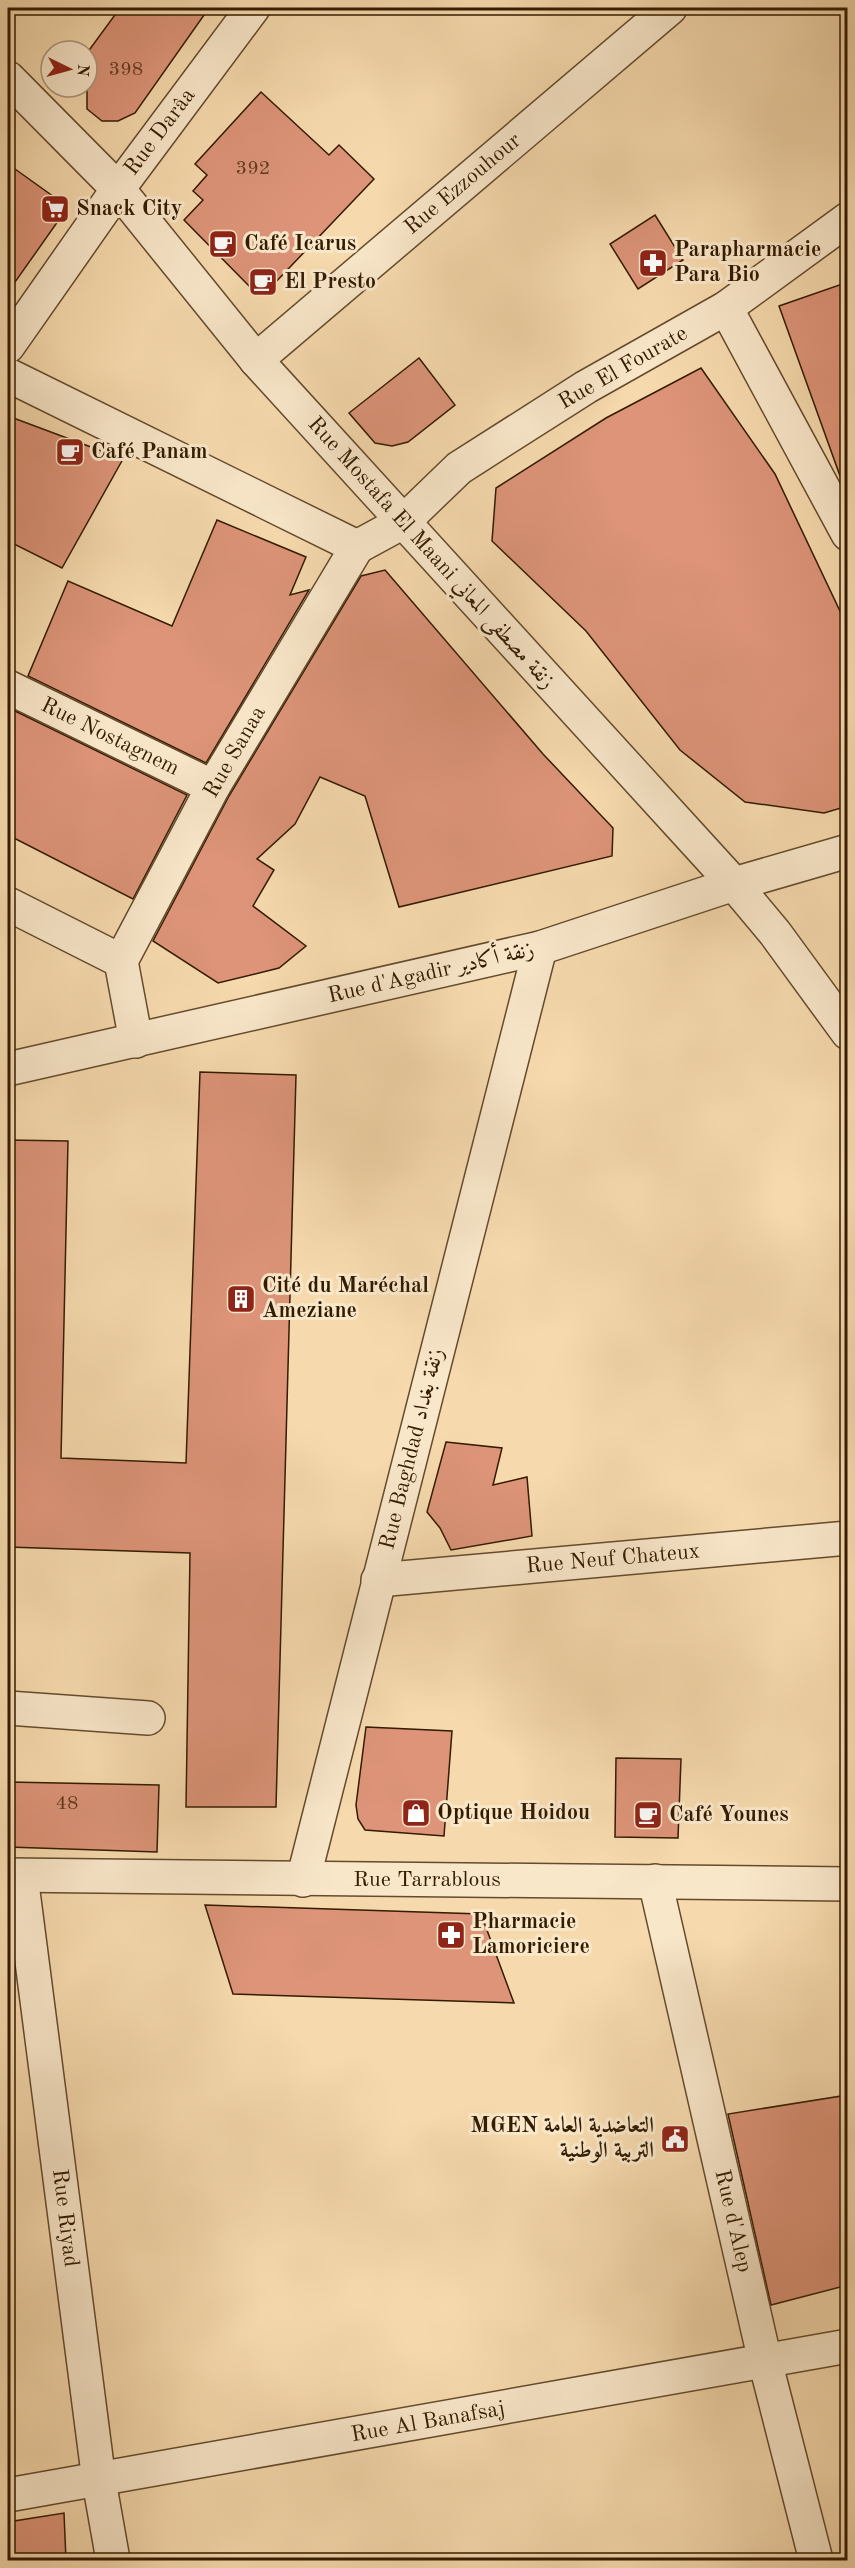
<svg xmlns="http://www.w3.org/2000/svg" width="855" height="2568" font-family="'Old Standard TT',Amiri,serif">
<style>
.building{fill:#dd9479;stroke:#331b00;stroke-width:1.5}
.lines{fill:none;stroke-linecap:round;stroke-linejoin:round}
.minor-casing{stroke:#644b2c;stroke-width:36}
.minor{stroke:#f9e7ca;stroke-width:33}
.labels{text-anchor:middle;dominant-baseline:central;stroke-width:6;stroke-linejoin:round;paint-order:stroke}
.number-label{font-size:20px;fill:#5e391e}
.street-label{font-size:22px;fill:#331b00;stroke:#f9e7ca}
.poi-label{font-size:22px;font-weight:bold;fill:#331b00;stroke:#f9e7ca;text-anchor:start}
</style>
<rect width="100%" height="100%" fill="#f6daae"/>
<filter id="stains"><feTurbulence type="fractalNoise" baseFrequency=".00333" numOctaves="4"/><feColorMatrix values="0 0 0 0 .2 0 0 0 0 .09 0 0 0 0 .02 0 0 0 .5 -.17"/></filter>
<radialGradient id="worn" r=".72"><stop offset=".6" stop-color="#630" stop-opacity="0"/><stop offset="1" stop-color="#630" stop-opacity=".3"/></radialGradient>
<g class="building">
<polygon points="120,8 209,8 135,113 118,121 102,121 87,109 87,53"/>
<polygon points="261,92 329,155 339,145 374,179 270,288 253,290 184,220 203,200 193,191 207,175 195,164"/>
<polygon points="8,164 68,207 8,292"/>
<polygon points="655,215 683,260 638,289 610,244"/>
<polygon points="848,282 848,486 844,487 779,306"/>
<polygon points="419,358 455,405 408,442 392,446 375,443 349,413"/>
<polygon points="701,368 775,474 848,628 848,806 824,813 745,802 680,750 586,631 492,541 496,488 606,418"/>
<polygon points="8,416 123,459 62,568 8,541"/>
<polygon points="217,520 306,557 290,595 309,590 206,763 28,676 68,581 172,626"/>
<polygon points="385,570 543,754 613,828 612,856 399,907 365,796 320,777 295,824 257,859 274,870 253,906 306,946 279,968 218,983 153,941 229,796 361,576"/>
<polygon points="13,710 187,795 133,899 8,835 8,723"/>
<polygon points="200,1072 296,1075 276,1807 186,1807 190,1553 8,1547 8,1140 68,1141 61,1458 186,1463"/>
<polygon points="446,1442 502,1448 493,1485 527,1477 532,1536 451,1550 440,1528 427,1512"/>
<polygon points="366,1727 452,1731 444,1836 365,1830 358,1819 356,1805"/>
<polygon points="616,1758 681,1759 678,1838 615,1837"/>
<polygon points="8,1782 159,1785 157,1852 8,1847"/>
<polygon points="205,1905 481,1914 514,2003 233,1994"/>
<polygon points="848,2095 848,2285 771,2305 728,2114"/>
<polygon points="64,2513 66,2560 8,2560 8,2522"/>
</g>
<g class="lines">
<g class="minor-casing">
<g id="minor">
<polyline points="8,78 118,189 256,360 734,884 775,933 848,1033"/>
<polyline points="726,308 848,534"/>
<polyline points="8,346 118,189 253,8"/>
<polyline points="256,360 670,8"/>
<polyline points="8,375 357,547"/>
<polyline points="357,547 403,522 459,468 586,387 726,308 848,219"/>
<polyline points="8,687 213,787"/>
<polyline points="8,904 121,961"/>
<polyline points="121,961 213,787 357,547"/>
<polyline points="121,961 136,1041"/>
<polyline points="8,1069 540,948 734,884 848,851"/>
<polyline points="378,1580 848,1538"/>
<polyline points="8,1708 148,1718"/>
<polyline points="8,1875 848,1884"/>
<polyline points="21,1876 99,2481 113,2560"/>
<polyline points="303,1880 540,948"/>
<polyline points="655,1881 765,2361 816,2560"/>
<polyline points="8,2495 848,2346"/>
</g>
</g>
<use href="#minor" class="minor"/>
</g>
<defs>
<g id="supermarket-square" transform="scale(1.5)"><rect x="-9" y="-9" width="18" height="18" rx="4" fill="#8f2418" stroke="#f9e7ca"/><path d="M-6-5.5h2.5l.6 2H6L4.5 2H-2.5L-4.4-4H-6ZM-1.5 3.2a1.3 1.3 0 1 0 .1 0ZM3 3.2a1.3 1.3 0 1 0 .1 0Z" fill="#fff"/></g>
<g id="cafe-square" transform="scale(1.5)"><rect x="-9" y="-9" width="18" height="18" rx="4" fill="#8f2418" stroke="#f9e7ca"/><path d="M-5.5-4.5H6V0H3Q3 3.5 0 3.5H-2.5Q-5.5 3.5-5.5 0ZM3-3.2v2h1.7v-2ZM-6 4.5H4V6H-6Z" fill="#fff"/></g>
<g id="pharmacy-square" transform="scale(1.5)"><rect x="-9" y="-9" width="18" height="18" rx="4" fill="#8f2418" stroke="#f9e7ca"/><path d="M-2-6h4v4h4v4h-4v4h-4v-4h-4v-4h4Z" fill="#fff"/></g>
<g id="building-square" transform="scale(1.5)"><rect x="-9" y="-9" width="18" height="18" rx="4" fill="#8f2418" stroke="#f9e7ca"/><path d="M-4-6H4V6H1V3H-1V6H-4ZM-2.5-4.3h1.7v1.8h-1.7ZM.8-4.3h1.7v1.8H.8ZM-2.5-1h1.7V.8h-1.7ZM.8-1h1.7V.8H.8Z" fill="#fff"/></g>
<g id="shop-square" transform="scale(1.5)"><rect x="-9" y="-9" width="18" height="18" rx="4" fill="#8f2418" stroke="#f9e7ca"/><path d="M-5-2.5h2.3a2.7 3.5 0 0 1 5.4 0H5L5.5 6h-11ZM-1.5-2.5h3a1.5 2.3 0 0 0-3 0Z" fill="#fff"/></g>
<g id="civic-square" transform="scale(1.5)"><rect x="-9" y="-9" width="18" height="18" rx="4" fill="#8f2418" stroke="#f9e7ca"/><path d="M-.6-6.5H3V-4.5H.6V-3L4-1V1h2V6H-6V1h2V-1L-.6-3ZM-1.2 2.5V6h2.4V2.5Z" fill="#fff"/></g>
</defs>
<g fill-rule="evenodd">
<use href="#supermarket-square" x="55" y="209"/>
<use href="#cafe-square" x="223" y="244"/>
<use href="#pharmacy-square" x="653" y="263"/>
<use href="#cafe-square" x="263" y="282"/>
<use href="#cafe-square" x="70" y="452"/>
<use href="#building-square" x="241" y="1299"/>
<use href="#shop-square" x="416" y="1813"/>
<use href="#cafe-square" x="648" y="1815"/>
<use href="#pharmacy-square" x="451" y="1935"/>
<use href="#civic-square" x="675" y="2139"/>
</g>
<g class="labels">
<g class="number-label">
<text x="126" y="70">398</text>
<text x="253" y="169">392</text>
<text x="67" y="1804">48</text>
</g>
<g class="street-label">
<text transform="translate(160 132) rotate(-53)">Rue Darâa</text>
<text transform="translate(463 184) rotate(-40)">Rue Ezzouhour</text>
<text transform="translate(623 368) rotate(-30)">Rue El Fourate</text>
<text transform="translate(431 553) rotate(48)">Rue Mostafa El Maani زنقة مصطفى المعاني</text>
<text transform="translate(110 737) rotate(26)">Rue Nostagnem</text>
<text transform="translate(235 752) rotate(-60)">Rue Sanaa</text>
<text transform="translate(431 973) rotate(-13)">Rue d'Agadir زنقة أكادير</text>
<text transform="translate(412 1449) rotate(-76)">Rue Baghdad زنقة بغداد</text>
<text transform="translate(613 1559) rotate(-5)">Rue Neuf Chateux</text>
<text x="427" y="1880">Rue Tarrablous</text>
<text transform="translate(65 2218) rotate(83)">Rue Riyad</text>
<text transform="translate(733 2221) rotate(77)">Rue d'Alep</text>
<text transform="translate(428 2422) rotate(-10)">Rue Al Banafsaj</text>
</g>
<g class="poi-label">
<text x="76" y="209">Snack City</text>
<text x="244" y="244">Café Icarus</text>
<text x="674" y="250">Parapharmacie<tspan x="674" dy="25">Para Bio</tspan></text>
<text x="284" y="282">El Presto</text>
<text x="91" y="452">Café Panam</text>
<text x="262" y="1286">Cité du Maréchal<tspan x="262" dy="25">Ameziane</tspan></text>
<text x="437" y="1813">Optique Hoidou</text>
<text x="669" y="1815">Café Younes</text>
<text x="472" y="1922">Pharmacie<tspan x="472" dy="25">Lamoriciere</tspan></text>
<text x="654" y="2126" text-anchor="end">MGEN التعاضدية العامة<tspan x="654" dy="25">التربية الوطنية</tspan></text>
</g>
</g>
<rect width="855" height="2568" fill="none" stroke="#f6daae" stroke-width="30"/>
<rect x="9" y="9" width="837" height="2550" fill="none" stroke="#331b00" stroke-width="3"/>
<rect x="15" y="15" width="825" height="2538" fill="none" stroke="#331b00" stroke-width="1.5"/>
<g transform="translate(69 69) rotate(95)"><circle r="28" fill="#f9e7ca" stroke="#aa9579" stroke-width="1.5"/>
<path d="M0-4.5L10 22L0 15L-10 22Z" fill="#8f2418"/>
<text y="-9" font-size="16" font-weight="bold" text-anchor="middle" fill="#331b00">N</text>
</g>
<rect width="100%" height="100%" filter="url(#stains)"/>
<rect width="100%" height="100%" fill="url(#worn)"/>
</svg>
